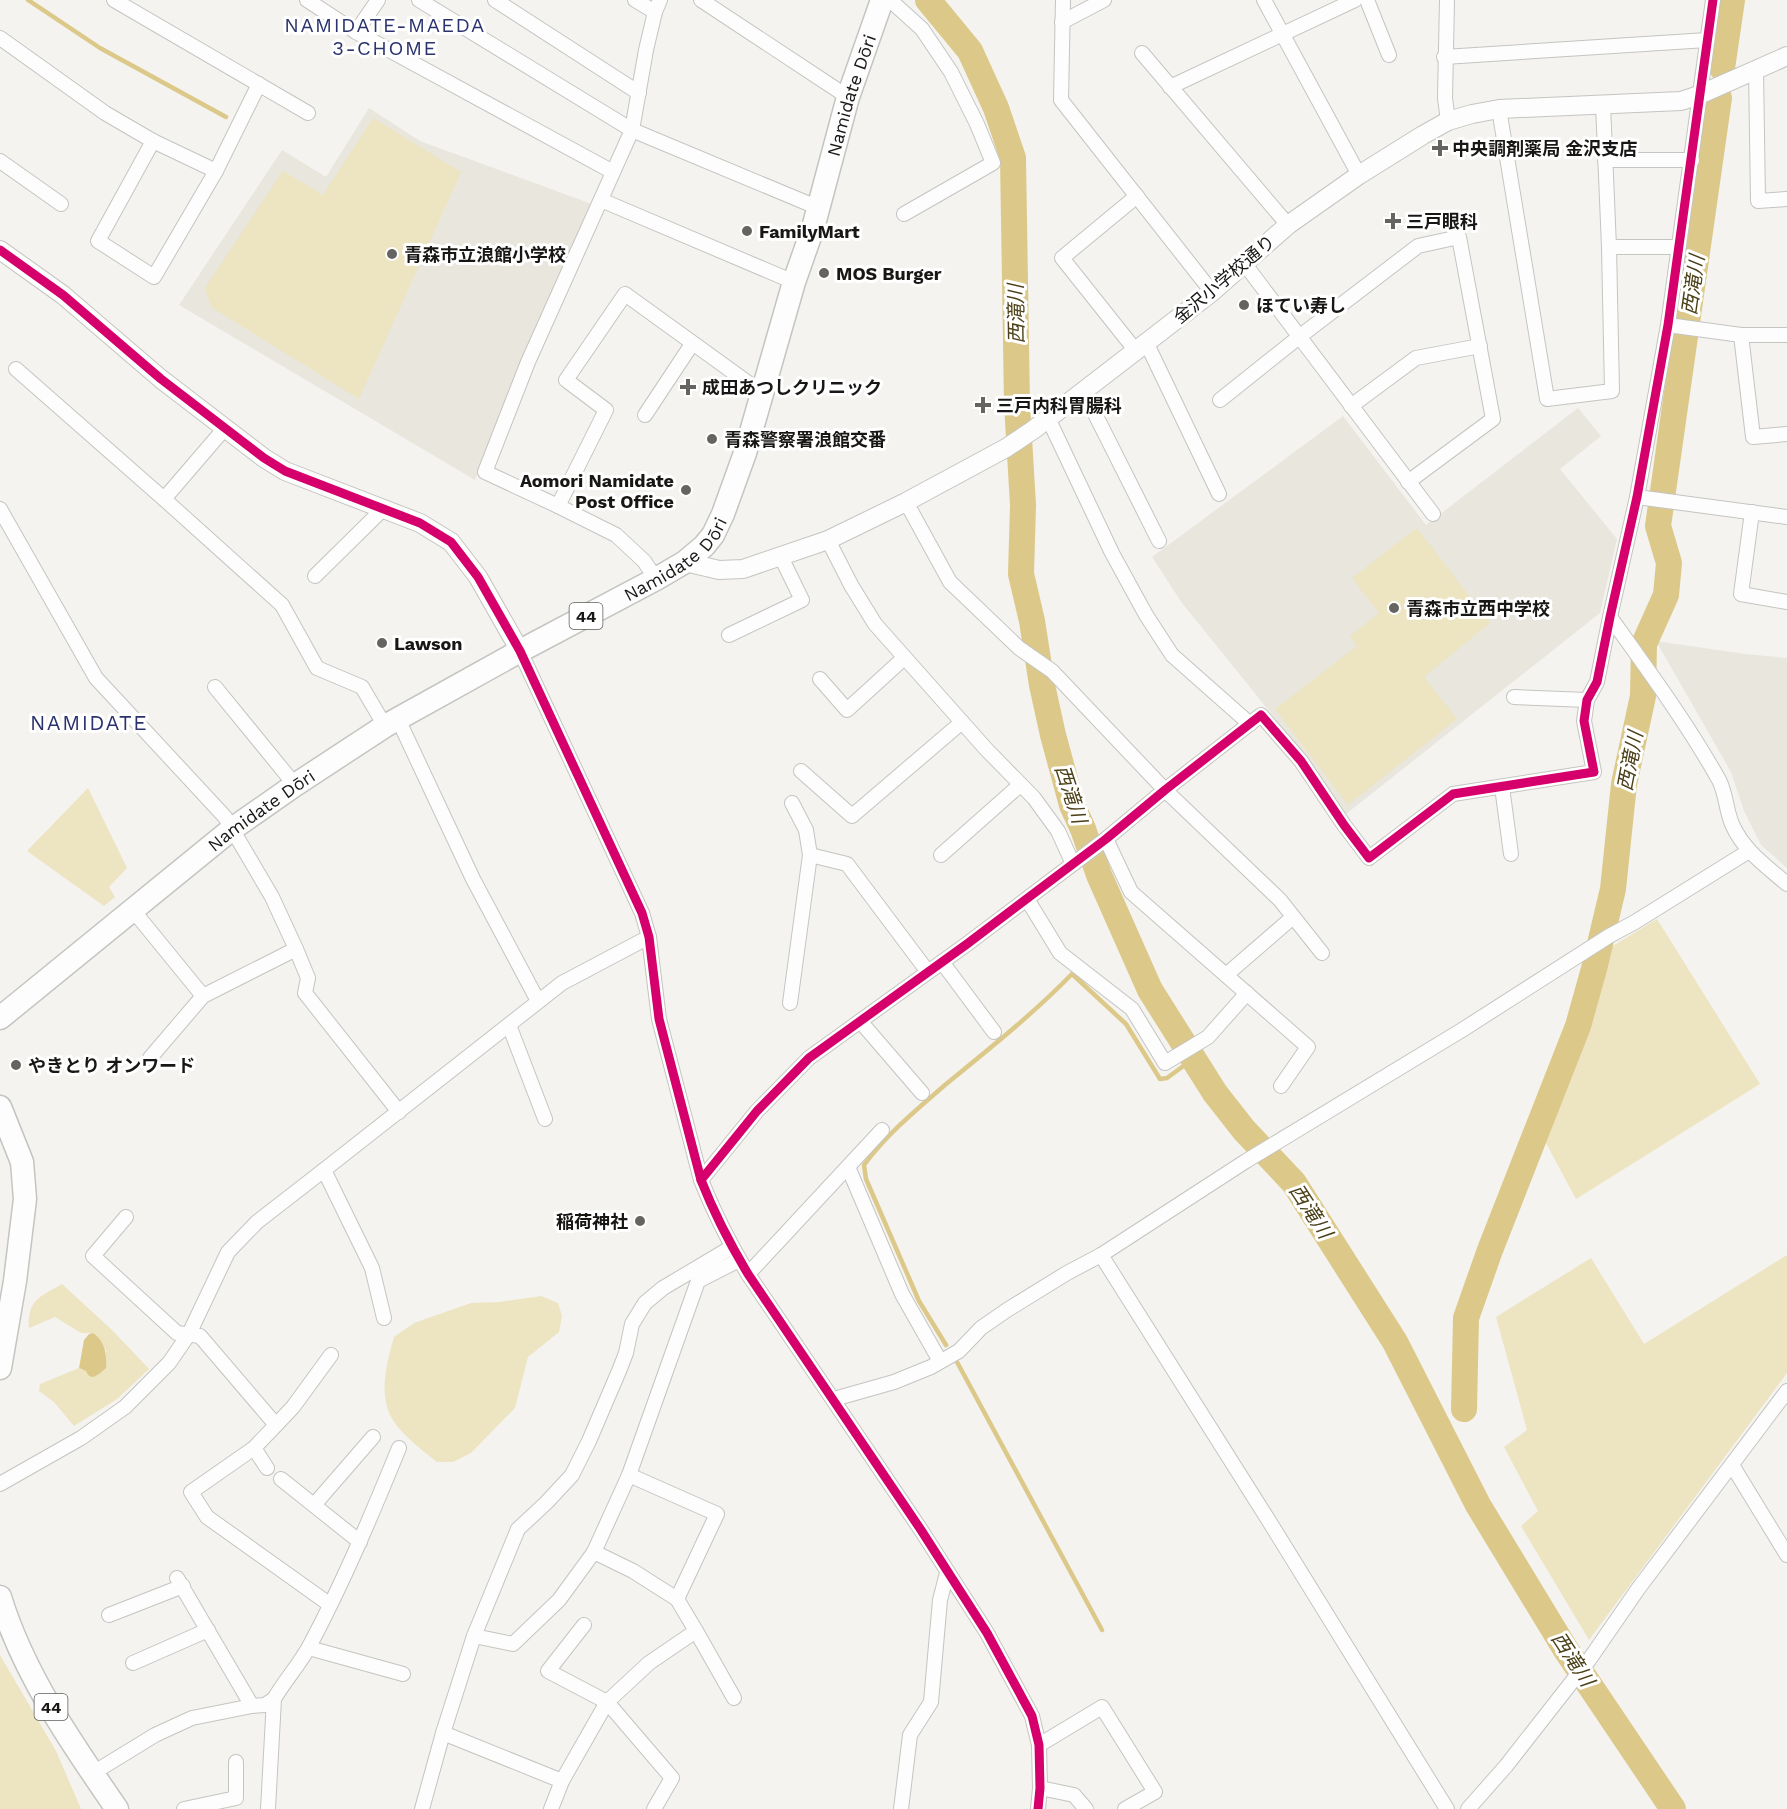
<svg xmlns="http://www.w3.org/2000/svg" width="1787" height="1809" font-family="'Work Sans','Noto Sans JP',sans-serif">
<style>
.built{fill:#e8e6dd}
.green{fill:#ede4c2}
.water{fill:#dcc989}
.lines{fill:none;stroke-linecap:round;stroke-linejoin:round}
.stream{stroke:#dcc989;stroke-width:4.5}
.river{stroke:#dcc989;stroke-width:26}
.minor-casing{stroke:#c4c4c1;stroke-width:16}
.tertiary-casing{stroke:#c4c4c1;stroke-width:20}
.primary-casing{stroke:#c4c4c1;stroke-width:25}
.minor{stroke:#fdfdfd;stroke-width:14}
.tertiary{stroke:#fdfdfd;stroke-width:18}
.primary{stroke:#fdfdfd;stroke-width:22}
.cycleway-casing{stroke:#fff;stroke-width:13}
.cycleway{stroke:#d6006c;stroke-width:9}
.poi-dot{fill:#656461;stroke:#fff;stroke-width:2}
.labels{text-anchor:middle;dominant-baseline:central;stroke-width:6;stroke-linejoin:round;paint-order:stroke}
.shield{fill:#fff;stroke:#5d5d5b;stroke-width:1.5}
.shield-label{font-size:16px;font-weight:bold;fill:#181715}
.street-label{font-size:18px;fill:#181715;stroke:#fff}
.poi-label{font-size:18px;font-weight:bold;fill:#181715;stroke:#fff;text-anchor:start}
.neighbourhood-label{font-size:20px;letter-spacing:1.5px;fill:#2a336d;stroke:#fff}
.water-label{font-size:20px;font-style:italic;fill:#4c411a;stroke:#fff}
.quarter-label{font-size:21px;letter-spacing:1.5px;fill:#2a336d;stroke:#fff}
</style>
<rect width="100%" height="100%" fill="#f4f3ef"/>
<g class="built">
<polygon points="369,108 420,141 592,204 475,480 179,305 282,150 326,177"/>
<polygon points="1578,408 1601,436 1560,469 1617,539 1600,613 1346,814 1270,712 1182,603 1152,557 1343,416 1426,525"/>
<polygon points="1656,641 1745,654 1787,658 1787,868 1761,845 1744,811 1731,772"/>
</g>
<g class="green">
<polygon points="373,118 461,172 359,399 211,307 205,288 283,171 323,195"/>
<polygon points="1417,528 1490,623 1424,677 1457,719 1348,805 1275,709 1357,646 1350,636 1379,613 1352,578"/>
<polygon points="88,788 127,868 109,887 115,897 104,906 27,851"/>
<polygon points="1657,919 1760,1084 1576,1199 1546,1143 1591,1022 1611,947"/>
<polygon points="1787,1255 1787,1373 1589,1640 1521,1526 1538,1511 1504,1447 1527,1430 1496,1317 1591,1258 1644,1344"/>
<path d="M62,1284L112,1330L149,1369L117,1399L74,1426L54,1402L39,1391L40,1384L79,1368L82,1370L106,1368V1350L93,1333H81L55,1317L29,1328C27,1300 41,1296 62,1284Z"/>
<path d="M541,1296L558,1303L562,1316L559,1332L528,1357L515,1408L471,1453L453,1462H437C422,1450 399,1433 390,1415C379,1391 387,1362 394,1337L414,1323L471,1303L499,1302Z"/>
<polygon points="0,1655 56,1751 81,1809 0,1809"/>
</g>
<path class="water" d="M93,1333C105,1341 107,1354 106,1368C99,1374 91,1383 86,1371L79,1368L84,1340L89,1334Z"/>
<g class="lines">
<g class="stream">
<polyline points="28,0 100,48 226,117"/>
<path d="M946,1345L919,1301L866,1179L864,1165C887,1134 916,1110 945,1085C989,1049 1033,1014 1072,974L1126,1024L1160,1079L1167,1078L1193,1059"/>
<polyline points="957,1362 1102,1630"/>
</g>
<g class="river">
<polyline points="928,0 970,51 996,108 1013,158 1017,404 1023,505 1021,574 1032,621 1042,685 1053,735 1072,805 1083,829 1099,875 1150,990 1215,1093 1244,1130 1294,1183 1395,1342 1478,1505 1566,1650 1673,1809"/>
<polyline points="1722,68 1732,0"/>
<polyline points="1464,1409 1466,1318 1490,1250 1578,1026 1594,969 1613,889 1624,784 1643,696 1644,644 1666,595 1669,563 1658,526 1719,98"/>
</g>
<g class="minor-casing">
<g id="minor">
<polyline points="114,0 308,113"/>
<polyline points="307,0 356,32 613,172"/>
<polyline points="419,0 632,130 819,208"/>
<polyline points="495,0 639,93"/>
<polyline points="635,0 655,12"/>
<polyline points="701,0 848,97"/>
<polyline points="890,0 922,29 951,72 977,124 993,163 904,214"/>
<polyline points="1063,0 1061,100 1212,292"/>
<polyline points="1264,0 1359,175"/>
<polyline points="1367,0 1389,55"/>
<polyline points="1447,0 1445,98 1448,121"/>
<polyline points="1062,22 1104,0"/>
<polyline points="356,32 378,0"/>
<polyline points="0,38 105,113 153,141 216,171"/>
<polyline points="1142,53 1288,225"/>
<polyline points="1444,57 1707,40"/>
<polyline points="1756,69 1758,201 1787,199"/>
<polyline points="1170,87 1355,0"/>
<polyline points="1499,109 1547,399 1612,391 1609,247 1603,104"/>
<polyline points="153,141 98,241 154,277 216,171 259,84"/>
<polyline points="1605,160 1692,160"/>
<polyline points="0,161 61,204"/>
<polyline points="601,200 794,282"/>
<polyline points="1609,247 1678,247"/>
<polyline points="1244,263 1433,514"/>
<polyline points="1668,325 1741,335 1787,335"/>
<polyline points="1741,335 1753,437 1787,434"/>
<polyline points="1146,342 1219,494"/>
<polyline points="1136,351 1062,258 1137,196"/>
<polyline points="16,369 164,499 282,605 317,668 362,687 385,726"/>
<polyline points="1083,390 1159,541"/>
<polyline points="1220,400 1299,337 1418,246 1459,237 1493,419 1408,482"/>
<polyline points="1351,406 1416,358 1480,346"/>
<polyline points="645,415 692,344"/>
<polyline points="1048,418 1112,553 1146,615 1172,655 1250,724"/>
<polyline points="1637,497 1787,517"/>
<polyline points="164,499 225,428"/>
<polyline points="906,502 950,582 1019,648 1052,671 1165,790 1280,900 1322,953"/>
<polyline points="558,506 606,410 566,380 625,294 762,393"/>
<polyline points="0,509 96,678 225,817 272,897 296,949 308,978 305,993 399,1112"/>
<polyline points="1752,512 1741,594 1787,602"/>
<polyline points="828,540 851,585 875,624 986,749 1034,798 1058,831 1073,864"/>
<polyline points="315,576 383,509"/>
<polyline points="656,579 644,561 616,535 558,506 485,472 528,362 632,130 646,50 655,12 660,0"/>
<path d="M1610,617C1648,670 1687,723 1719,780C1726,793 1726,810 1732,824C1743,850 1766,866 1787,884"/>
<polyline points="729,635 802,600 781,557"/>
<path d="M520,651L642,913L649,937L659,1019L701,1180C714,1213 730,1244 748,1274L921,1530L987,1633L1032,1716L1039,1745L1040,1788L1038,1809"/>
<polyline points="820,679 847,710 904,658"/>
<polyline points="215,687 295,785"/>
<polyline points="1514,697 1587,700"/>
<polyline points="398,719 473,879 538,1001"/>
<polyline points="801,771 852,816 962,722"/>
<polyline points="1502,787 1511,854"/>
<polyline points="1106,839 1131,892 1308,1047 1281,1086"/>
<polyline points="810,855 847,864 928,972"/>
<polyline points="941,855 1020,785"/>
<polyline points="1027,899 1060,953 1132,1009 1165,1063 1208,1037 1247,993"/>
<polyline points="132,909 203,996"/>
<polyline points="942,962 994,1032"/>
<polyline points="1226,975 1293,917"/>
<polyline points="790,1003 810,855 806,830 792,803"/>
<polyline points="860,1021 922,1093"/>
<polyline points="509,1025 545,1119"/>
<polyline points="150,1058 203,996 296,949"/>
<polyline points="848,1167 902,1294 940,1361"/>
<polyline points="324,1170 372,1268 384,1318"/>
<polyline points="701,1180 757,1111 809,1058 967,944 1106,839 1165,790 1261,715 1301,761 1344,825 1369,858 1453,794 1594,772 1584,721 1587,700 1597,682 1610,617 1637,497 1668,325 1713,0"/>
<polyline points="126,1217 93,1256 177,1333 200,1336 276,1425 293,1407 331,1355"/>
<polyline points="1101,1255 1269,1521 1447,1809"/>
<polyline points="748,1274 882,1130"/>
<polyline points="834,1399 894,1382 931,1367 959,1351 981,1328 1007,1310 1067,1273 1101,1255 1246,1161 1462,1030 1609,936 1635,922 1749,851"/>
<polyline points="276,1425 254,1448 191,1492 207,1517 329,1604"/>
<polyline points="254,1448 267,1468"/>
<polyline points="1732,1465 1787,1555"/>
<polyline points="629,1475 717,1514 677,1599"/>
<polyline points="281,1479 360,1542"/>
<polyline points="0,1484 81,1438 125,1407 169,1363 189,1334 228,1252 257,1222 324,1170 562,983 649,937"/>
<polyline points="314,1505 373,1437"/>
<polyline points="594,1552 629,1475 698,1281 739,1260"/>
<polyline points="177,1578 252,1706 265,1705 274,1699"/>
<polyline points="109,1615 183,1586"/>
<polyline points="584,1625 548,1671 607,1702 672,1778 654,1809"/>
<polyline points="696,1631 734,1698"/>
<polyline points="474,1636 513,1644 559,1600 594,1552 633,1571 677,1599 696,1631 649,1663 607,1702 562,1781 551,1809"/>
<polyline points="309,1648 403,1674"/>
<polyline points="133,1663 208,1630"/>
<polyline points="443,1733 562,1781"/>
<polyline points="1039,1745 1102,1707 1155,1792 1125,1809"/>
<polyline points="93,1773 155,1735 192,1718 252,1706"/>
<polyline points="1040,1788 1074,1795 1086,1809"/>
<polyline points="184,1809 236,1798 236,1762"/>
<path d="M268,1809L274,1699C285,1680 300,1664 310,1645C344,1581 372,1514 399,1448"/>
<polyline points="422,1809 443,1733 474,1636 518,1529 547,1502 572,1475 589,1441 619,1371 626,1353 632,1324 645,1303 663,1288 732,1247"/>
<polyline points="901,1809 910,1735 931,1702 940,1600 947,1573"/>
<polyline points="1468,1809 1506,1766 1589,1660 1638,1589 1787,1391"/>
</g>
</g>
<g class="tertiary-casing">
<g id="tertiary">
<polyline points="0,250 63,295 161,379 264,458 285,471 420,523 451,542 478,577 520,651"/>
<polyline points="685,562 719,570 743,569 828,540 906,502 1006,448 1033,430 1212,292 1288,225 1359,175 1423,135 1448,121 1472,114 1499,109 1681,101 1699,95 1787,56"/>
</g>
</g>
<g class="primary-casing">
<g id="primary">
<path id="s1" d="M0,1018L232,829L295,785L385,726L520,651L656,579L685,562L704,546L713,535L723,514L745,453L794,282L813,228L848,97L882,0"/>
<polyline points="0,1107 22,1162 25,1199 15,1281 0,1368"/>
<path d="M0,1597C23,1673 72,1744 117,1809"/>
</g>
</g>
<use href="#minor" class="minor"/>
<use href="#tertiary" class="tertiary"/>
<use href="#primary" class="primary"/>
<g class="cycleway-casing">
<g id="cycleway">
<path d="M0,250L63,295L161,379L264,458L285,471L420,523L451,542L478,577L520,651L642,913L649,937L659,1019L701,1180C714,1213 730,1244 748,1274L921,1530L987,1633L1032,1716L1039,1745L1040,1788L1038,1809"/>
<polyline points="701,1180 757,1111 809,1058 967,944 1106,839 1165,790 1261,715 1301,761 1344,825 1369,858 1453,794 1594,772 1584,721 1587,700 1597,682 1610,617 1637,497 1668,325 1713,0"/>
</g>
</g>
<use href="#cycleway" class="cycleway"/>
</g>
<g class="poi-dot">
<path d="M1437 139h6v6h6v6h-6v6h-6v-6h-6v-6h6z"/>
<path d="M1390 212h6v6h6v6h-6v6h-6v-6h-6v-6h6z"/>
<circle cx="747" cy="231" r="6"/>
<circle cx="392" cy="254" r="6"/>
<circle cx="824" cy="273" r="6"/>
<circle cx="1244" cy="305" r="6"/>
<path d="M685 378h6v6h6v6h-6v6h-6v-6h-6v-6h6z"/>
<path d="M980 396h6v6h6v6h-6v6h-6v-6h-6v-6h6z"/>
<circle cx="712" cy="439" r="6"/>
<circle cx="686" cy="490" r="6"/>
<circle cx="1394" cy="608" r="6"/>
<circle cx="382" cy="643" r="6"/>
<circle cx="16" cy="1065" r="6"/>
<circle cx="640" cy="1221" r="6"/>
</g>
<g class="labels">
<g class="shield">
<rect x="569.5" y="603" width="33" height="26" rx="4.5"/>
<rect x="34.5" y="1694" width="33" height="26" rx="4.5"/>
</g>
<g class="shield-label">
<text x="586" y="616">44</text>
<text x="51" y="1707">44</text>
</g>
<g class="street-label">
<text stroke="none"><textPath href="#s1" startOffset="1326">Namidate Dōri</textPath></text>
<text transform="translate(1224 279) rotate(-40)">金沢小学校通り</text>
<text stroke="none"><textPath href="#s1" startOffset="820">Namidate Dōri</textPath></text>
<text stroke="none"><textPath href="#s1" startOffset="334">Namidate Dōri</textPath></text>
</g>
<g class="poi-label">
<text x="1452" y="148">中央調剤薬局 金沢支店</text>
<text x="1406" y="221">三戸眼科</text>
<text x="759" y="231">FamilyMart</text>
<text x="404" y="254">青森市立浪館小学校</text>
<text x="836" y="273">MOS Burger</text>
<text x="1256" y="305">ほてい寿し</text>
<text x="702" y="387">成田あつしクリニック</text>
<text x="996" y="405">三戸内科胃腸科</text>
<text x="724" y="439">青森警察署浪館交番</text>
<text x="674" y="480" text-anchor="end">Aomori Namidate<tspan x="674" dy="21">Post Office</tspan></text>
<text x="1406" y="608">青森市立西中学校</text>
<text x="394" y="643">Lawson</text>
<text x="28" y="1065">やきとり オンワード</text>
<text x="628" y="1221" text-anchor="end">稲荷神社</text>
</g>
<g class="neighbourhood-label">
<text x="385" y="25">NAMIDATE-MAEDA<tspan x="385" dy="23">3-CHOME</tspan></text>
</g>
<g class="water-label">
<text transform="translate(1693 285) rotate(-82)">西滝川</text>
<text transform="translate(1016 314) rotate(-91)">西滝川</text>
<text transform="translate(1630 761) rotate(-79)">西滝川</text>
<text transform="translate(1071 794) rotate(72)">西滝川</text>
<text transform="translate(1311 1211) rotate(57)">西滝川</text>
<text transform="translate(1573 1659) rotate(57)">西滝川</text>
</g>
<g class="quarter-label">
<text x="89" y="722">NAMIDATE</text>
</g>
</g>
</svg>
